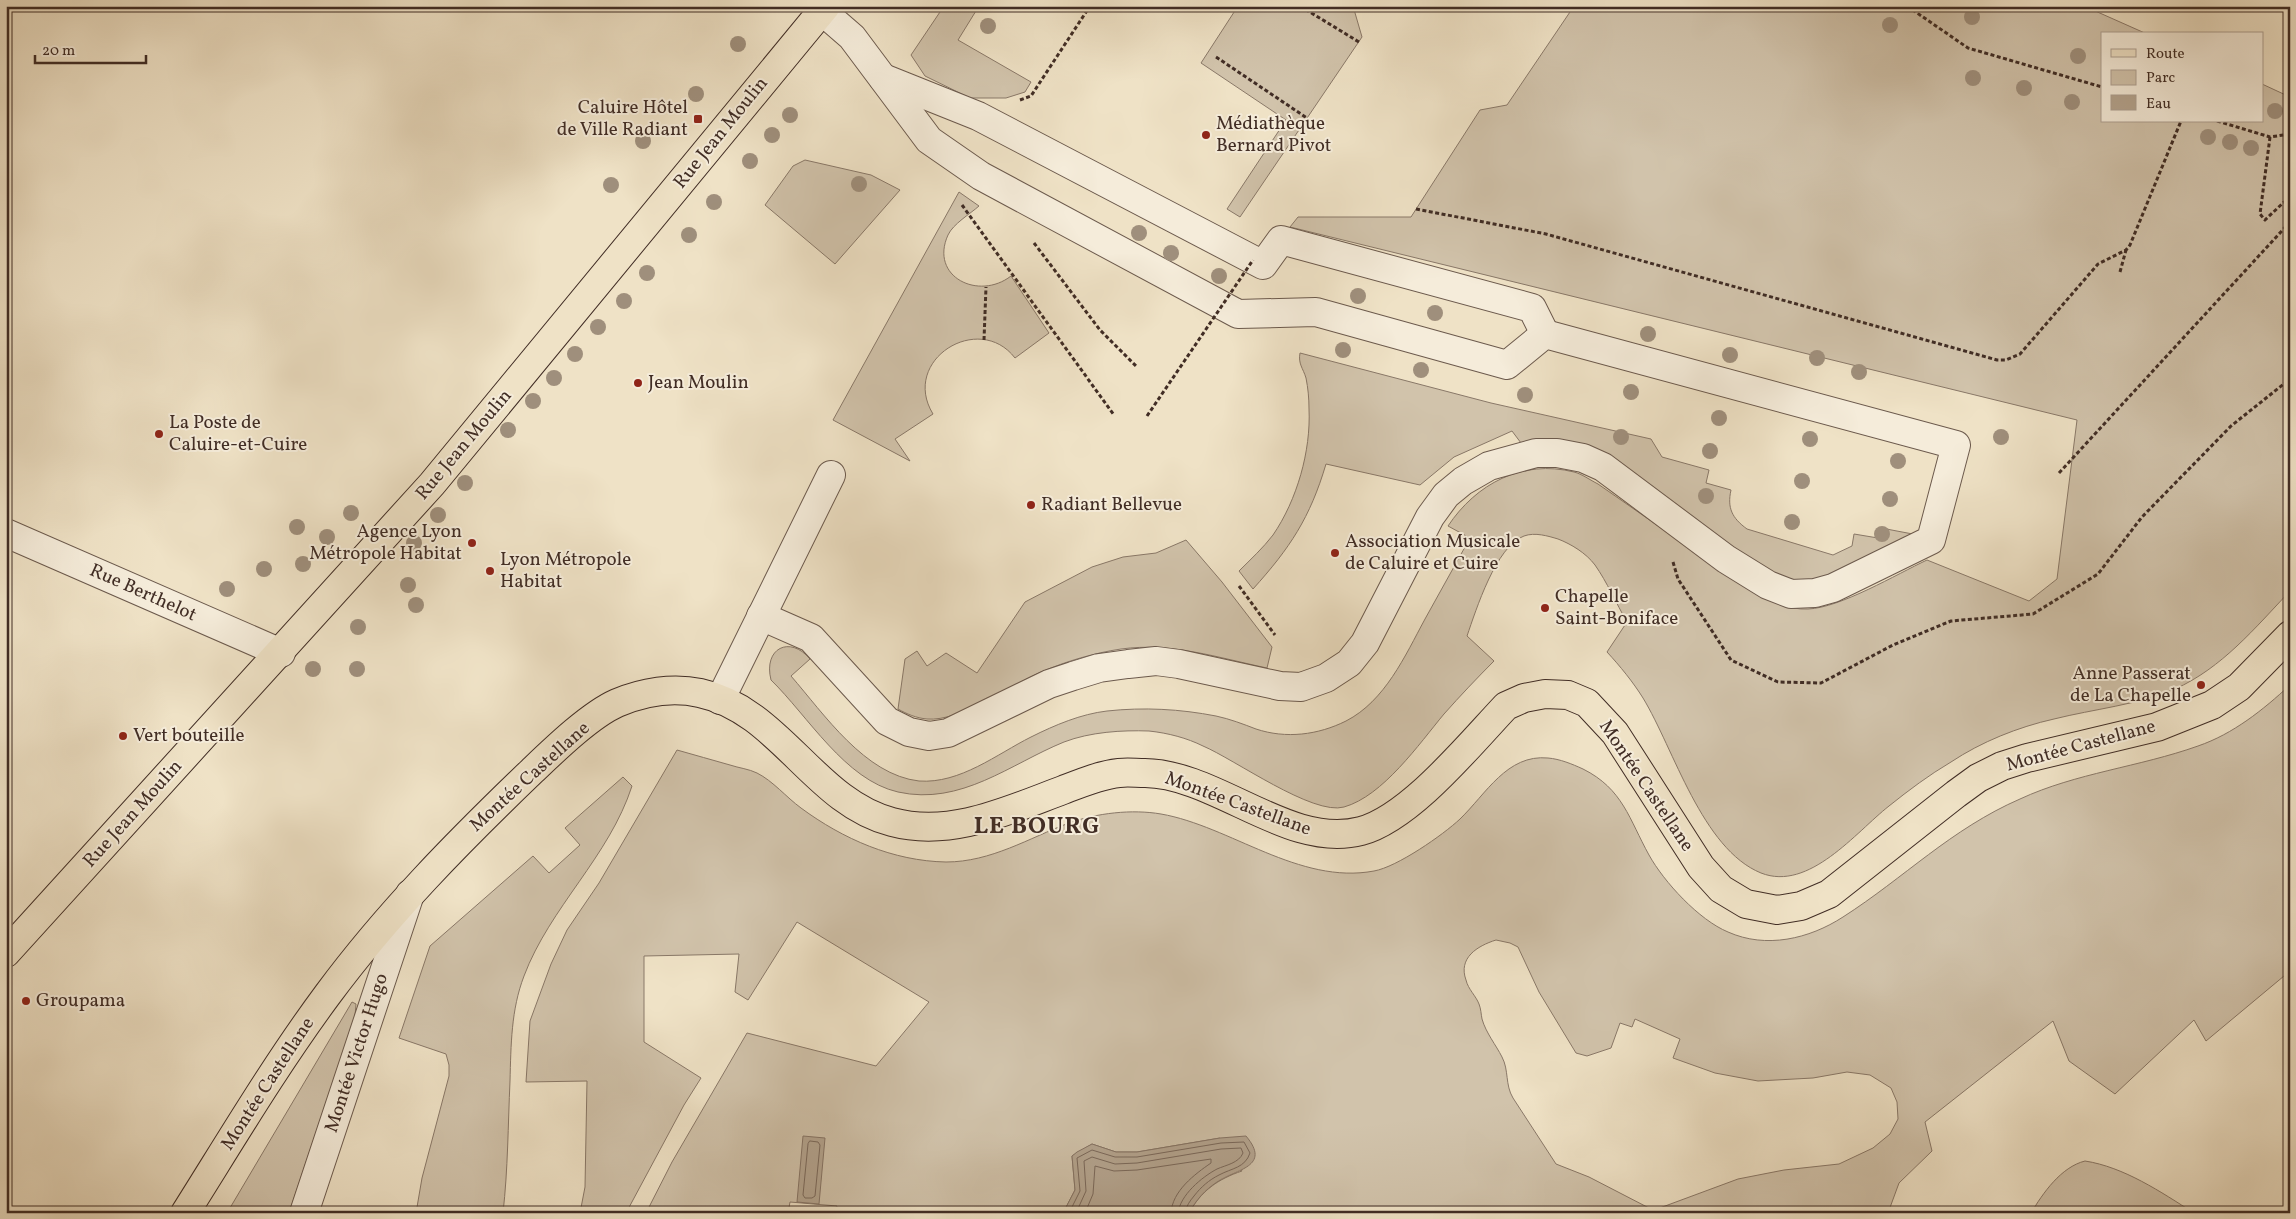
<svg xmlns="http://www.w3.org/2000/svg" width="2296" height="1219" font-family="Vollkorn,serif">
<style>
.green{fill:#d1c3ab;stroke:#897868;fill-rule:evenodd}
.water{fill:#b4a48f;stroke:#867465}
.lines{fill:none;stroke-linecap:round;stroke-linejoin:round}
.shore{stroke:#7a685a;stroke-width:1}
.minor-casing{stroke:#6c5a4d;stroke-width:30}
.major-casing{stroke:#412d25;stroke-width:30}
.path{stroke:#412d25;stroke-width:3;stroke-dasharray:4 2.5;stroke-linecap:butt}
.minor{stroke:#f5ecda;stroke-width:28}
.major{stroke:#efe2c6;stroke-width:28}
.path-bridge{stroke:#412d25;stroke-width:3;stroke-dasharray:4 2.5;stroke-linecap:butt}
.tree{fill:#9f8f7c}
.poi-dot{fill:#8f2418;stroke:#f5ecda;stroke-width:2}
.labels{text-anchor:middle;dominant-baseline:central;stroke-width:4;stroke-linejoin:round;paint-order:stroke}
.poi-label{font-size:19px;fill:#412d25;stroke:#f5ecda;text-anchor:start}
.street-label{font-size:19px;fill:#412d25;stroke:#f5ecda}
.district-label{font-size:24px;font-weight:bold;letter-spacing:1px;fill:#412d25;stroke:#f5ecda}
</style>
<rect width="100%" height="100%" fill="#efe2c6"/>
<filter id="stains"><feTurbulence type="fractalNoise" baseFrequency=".004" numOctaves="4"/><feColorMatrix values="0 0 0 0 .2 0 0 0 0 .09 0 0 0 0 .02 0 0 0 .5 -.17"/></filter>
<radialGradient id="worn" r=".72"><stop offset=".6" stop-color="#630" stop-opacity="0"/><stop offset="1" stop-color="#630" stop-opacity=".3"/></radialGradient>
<g class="green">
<polygon points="944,6 979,6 958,40 1031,82 1025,92 1006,98 970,98 925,76 911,55"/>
<polygon points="1238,6 1353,6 1362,37 1240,217 1227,209 1286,120 1201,63"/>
<path d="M1571,6H2084L2147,34H2102V121H2262V84L2290,97V591C2255,628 2222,668 2175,689C2137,705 2094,709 2054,719C2018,727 1981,742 1951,762C1929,775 1909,790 1889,806C1856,832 1809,892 1761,873C1702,849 1674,749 1643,698C1633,682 1620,666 1607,652L1627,622C1616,603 1607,582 1595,565C1586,553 1571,544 1558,539C1548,536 1535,532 1524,536C1496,546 1476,610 1467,636L1494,661C1477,678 1460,696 1444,714C1419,744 1383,796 1344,807C1313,816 1234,759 1203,746C1187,738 1168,733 1149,731C1122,730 1090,732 1064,742C1010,764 961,806 898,792C845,780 808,716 771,680C763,648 790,635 810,659L791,676C824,714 865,775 919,781C960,784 997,754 1031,737C1055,725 1081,714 1107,711C1144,707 1180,709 1216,716C1230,719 1243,724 1256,729C1286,739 1318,735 1346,721C1385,701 1405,656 1425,619C1440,592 1455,565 1470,538L1448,526C1476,484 1522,459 1574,472C1582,474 1590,480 1598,484L1753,592C1771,601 1788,610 1808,609C1840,608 1897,574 1927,560L2029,601L2057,579L2077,420L1290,227L1298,217H1411L1480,110L1507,105L1572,9Z"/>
<polygon points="805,160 871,175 900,190 835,264 765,205 793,166"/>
<path d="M959,192L979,206C970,214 953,224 948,235C929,277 979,301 1011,276L1049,333L1015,358C979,311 900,360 933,414L895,439L910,461L833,420Z"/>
<path d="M1300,353L1491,403L1651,439L1662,457L1709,470L1706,483L1731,490C1727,508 1732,518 1747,529L1833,555L1852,546L1854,534L1878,538L1881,528L1918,535L1828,579L1799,583L1776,575L1734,549L1606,454L1521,443L1512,431L1454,457L1420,485L1326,464C1310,518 1290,548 1253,589L1239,571C1251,559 1263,548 1273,535C1297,500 1311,451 1309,409C1309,398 1308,388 1306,378C1303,368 1298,364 1300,353Z"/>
<path d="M1186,540L1222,582L1272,647L1267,668C1219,658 1171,642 1121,649C1094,653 1067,661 1041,672C1010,685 960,722 927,719C916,718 907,714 898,709L905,659L917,651L927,666L946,653L977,673L1025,602L1092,567L1123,557L1156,553Z"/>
<path d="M2290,685V971L2206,1041L2194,1020L2115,1094L2069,1061L2053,1021L1925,1122L1932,1151L1899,1183L1888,1213H1189C1201,1191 1218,1179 1242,1171L1220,1138L1137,1152H1116L1092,1144L1072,1156L1075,1190L1063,1213H835L837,1206L790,1202L788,1213H646L672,1162L747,1033L876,1066L929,1002L797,922L748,1000L735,992L739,954L644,956V1042L701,1078L684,1105L626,1213H580L585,1187L587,1081L526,1082L530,1021L551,964L567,930L599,883L677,750C695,755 712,760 730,765C739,768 749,769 757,773C773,781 786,797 801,808C843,839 893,861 946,862C991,862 1029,838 1069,823C1097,813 1132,809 1161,814C1230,826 1299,885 1374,871C1397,867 1443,835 1460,819C1486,794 1507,754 1548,758C1560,759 1572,764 1583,769C1623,789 1629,819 1649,855C1664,882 1699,920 1728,932C1766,949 1809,939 1843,917C1904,878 1951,829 2020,799C2076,773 2139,767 2198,746C2233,734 2263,710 2290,685ZM1496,940L1510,943L1518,947L1539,992L1576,1053L1587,1056L1611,1048L1620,1023L1632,1027L1635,1019L1680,1039L1673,1058L1715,1073L1758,1081L1813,1078L1847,1072L1870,1075L1891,1088L1897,1102L1898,1119L1890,1134L1873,1148L1839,1164L1784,1170L1738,1179L1657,1209L1649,1208L1589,1177L1556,1164L1513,1098C1505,1085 1509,1070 1502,1057C1496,1045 1486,1033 1482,1019C1481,1014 1481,1009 1479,1004C1476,996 1468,989 1466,980C1458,958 1477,946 1496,940Z"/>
<path d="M623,777L632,786C609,857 550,907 524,976C511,1010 511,1045 510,1081C508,1125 508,1169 503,1213H416L422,1178L449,1076V1065L446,1054L399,1038L430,946L533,856L549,873L580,845L565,828Z"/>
<polygon points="352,1002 356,1004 355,1016 289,1213 227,1213"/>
<path d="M2085,1161C2124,1167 2161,1192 2194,1213H2031C2043,1193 2061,1167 2085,1161Z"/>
</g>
<g class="water">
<polygon points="803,1136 825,1138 819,1204 797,1202"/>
<path d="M1246,1136C1272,1167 1236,1169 1217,1182C1205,1190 1196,1200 1189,1213H1063L1075,1190L1072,1156L1077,1152L1092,1144L1116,1152H1137L1220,1138Z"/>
</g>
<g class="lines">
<g class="shore">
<polygon points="810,1141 818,1142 820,1145 815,1196 812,1198 805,1198 803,1195 808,1144"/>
<path d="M1069,1213L1080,1191L1077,1158L1092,1150L1115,1157H1137L1221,1143L1244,1142L1250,1153C1245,1168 1232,1168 1219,1175C1209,1180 1201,1187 1194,1196C1190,1201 1186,1206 1185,1213"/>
<path d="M1076,1213L1086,1191L1084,1161L1092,1157L1115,1164L1137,1163L1221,1149L1241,1148L1243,1153C1239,1163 1226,1165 1217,1169C1202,1177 1180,1195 1178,1213"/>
<path d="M1085,1213L1093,1194L1095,1166L1114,1171L1137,1170L1211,1159V1163C1195,1174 1172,1191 1171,1213"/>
</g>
<g class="minor-casing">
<g id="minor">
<polyline points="883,78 978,116 1263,265 1281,240 1532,308 1545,334"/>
<polyline points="6,533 281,653"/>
<polyline points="761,616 811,638 887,721 909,732 929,736 948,733 1049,684 1073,676 1099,668 1128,664 1156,661 1179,664 1280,686 1301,687 1326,678 1349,663 1365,643 1430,517 1446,495 1463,481 1489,466 1536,453 1557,453 1583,458 1603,467 1726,559 1768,585 1791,594 1815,593 1833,588 1931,540 1956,445 1545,334 1507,365 1316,312 1238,314 981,176 929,140 852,37 822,11"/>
<polyline points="720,700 831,475"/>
<polyline points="304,1213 410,894"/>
</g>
</g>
<g class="major-casing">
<g id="major">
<polyline points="6,953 432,484 826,6"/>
<path d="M185,1213C231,1140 276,1064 328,994C388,913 459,841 532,771C554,750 590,715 617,703C643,692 673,687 700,693C780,710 814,802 892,822C951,838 1009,810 1063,790C1081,783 1100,775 1119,773C1127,772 1136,773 1145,773C1217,774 1289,850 1361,831C1410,818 1470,744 1506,706L1524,698L1545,694L1568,695L1587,703L1615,733L1701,867L1721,889L1746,904L1777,910L1801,906L1829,894L1956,794L1978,778L2002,766L2027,758L2157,727L2212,705L2239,687L2290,635"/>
</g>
</g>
<g class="path">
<polyline points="1300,6 1359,42"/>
<polyline points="1907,6 1968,48 2102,87"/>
<polyline points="1216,57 1307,118"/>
<polyline points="1020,100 1031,96 1090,6"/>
<polyline points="2217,121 2270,137 2290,134"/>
<polyline points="2270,137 2260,214 2265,220 2284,202 2290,207"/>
<polyline points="962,205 1114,415"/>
<polyline points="1416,209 1546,234 1997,360 2006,360 2020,354 2098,264 2126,250 2130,245 2181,121"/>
<polyline points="1034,243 1100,330 1137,367"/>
<polyline points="2120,272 2126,250"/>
<polyline points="984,340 986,287"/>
<polyline points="2059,473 2290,222"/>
<polyline points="1673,562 1678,579 1731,660 1778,682 1821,683 1893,645 1951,621 2033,614 2098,574 2142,517 2231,426 2290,379"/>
<polyline points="1239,586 1275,635"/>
</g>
<use href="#minor" class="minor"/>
<use href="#major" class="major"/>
<polyline class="path-bridge" points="1147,416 1253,260"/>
</g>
<g class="tree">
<circle cx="1972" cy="17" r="8"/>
<circle cx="1890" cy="25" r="8"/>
<circle cx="988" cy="26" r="8"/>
<circle cx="738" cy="44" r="8"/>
<circle cx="2078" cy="56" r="8"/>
<circle cx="1973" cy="78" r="8"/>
<circle cx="2024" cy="88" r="8"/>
<circle cx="696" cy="94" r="8"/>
<circle cx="2072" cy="102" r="8"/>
<circle cx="2275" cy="111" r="8"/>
<circle cx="790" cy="115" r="8"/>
<circle cx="772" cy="135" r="8"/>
<circle cx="2208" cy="137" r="8"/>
<circle cx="643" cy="141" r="8"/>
<circle cx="2230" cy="142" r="8"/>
<circle cx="2251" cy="148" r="8"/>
<circle cx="750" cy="161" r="8"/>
<circle cx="859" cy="184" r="8"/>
<circle cx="611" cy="185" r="8"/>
<circle cx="714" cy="202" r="8"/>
<circle cx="1139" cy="233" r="8"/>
<circle cx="689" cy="235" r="8"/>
<circle cx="1171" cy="253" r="8"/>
<circle cx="647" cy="273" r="8"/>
<circle cx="1219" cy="276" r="8"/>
<circle cx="1358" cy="296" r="8"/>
<circle cx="624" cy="301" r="8"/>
<circle cx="1435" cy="313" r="8"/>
<circle cx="598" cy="327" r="8"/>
<circle cx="1648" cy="334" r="8"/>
<circle cx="1343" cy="350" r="8"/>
<circle cx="575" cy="354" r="8"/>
<circle cx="1730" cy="355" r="8"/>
<circle cx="1817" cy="358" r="8"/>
<circle cx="1421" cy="370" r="8"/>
<circle cx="1859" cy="372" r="8"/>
<circle cx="554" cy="378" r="8"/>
<circle cx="1631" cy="392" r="8"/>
<circle cx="1525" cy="395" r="8"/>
<circle cx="533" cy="401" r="8"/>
<circle cx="1719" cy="418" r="8"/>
<circle cx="508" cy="430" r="8"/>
<circle cx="1621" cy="437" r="8"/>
<circle cx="2001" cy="437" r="8"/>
<circle cx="1810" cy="439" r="8"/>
<circle cx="1710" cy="451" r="8"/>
<circle cx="1898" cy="461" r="8"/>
<circle cx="1802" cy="481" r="8"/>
<circle cx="465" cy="483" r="8"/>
<circle cx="1706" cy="496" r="8"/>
<circle cx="1890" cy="499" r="8"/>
<circle cx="351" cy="513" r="8"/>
<circle cx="438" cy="515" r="8"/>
<circle cx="1792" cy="522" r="8"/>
<circle cx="297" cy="527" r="8"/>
<circle cx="1882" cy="534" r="8"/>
<circle cx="327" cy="537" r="8"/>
<circle cx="414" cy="543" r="8"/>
<circle cx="303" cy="564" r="8"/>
<circle cx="264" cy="569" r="8"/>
<circle cx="408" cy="585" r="8"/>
<circle cx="227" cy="589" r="8"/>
<circle cx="416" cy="605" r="8"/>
<circle cx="358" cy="627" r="8"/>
<circle cx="313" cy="669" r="8"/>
<circle cx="357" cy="669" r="8"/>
</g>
<g class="poi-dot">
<rect x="693" y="114" width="10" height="10" rx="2.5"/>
<circle cx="1206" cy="135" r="5"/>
<circle cx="638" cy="383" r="5"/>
<circle cx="159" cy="434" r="5"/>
<circle cx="1031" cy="505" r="5"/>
<circle cx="472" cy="543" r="5"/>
<circle cx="1335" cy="553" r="5"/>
<circle cx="490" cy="571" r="5"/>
<circle cx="1545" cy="608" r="5"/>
<circle cx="2201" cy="685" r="5"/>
<circle cx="123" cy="736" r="5"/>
<circle cx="26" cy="1001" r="5"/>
</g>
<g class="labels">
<g class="poi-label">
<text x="688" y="108" text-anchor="end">Caluire Hôtel<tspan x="688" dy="22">de Ville Radiant</tspan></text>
<text x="1216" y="124">Médiathèque<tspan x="1216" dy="22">Bernard Pivot</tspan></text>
<text x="648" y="383">Jean Moulin</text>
<text x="169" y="423">La Poste de<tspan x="169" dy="22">Caluire-et-Cuire</tspan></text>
<text x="1041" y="505">Radiant Bellevue</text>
<text x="462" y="532" text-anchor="end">Agence Lyon<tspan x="462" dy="22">Métropole Habitat</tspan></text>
<text x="1345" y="542">Association Musicale<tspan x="1345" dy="22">de Caluire et Cuire</tspan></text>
<text x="500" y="560">Lyon Métropole<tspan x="500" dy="22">Habitat</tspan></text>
<text x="1555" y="597">Chapelle<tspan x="1555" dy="22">Saint-Boniface</tspan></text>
<text x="2191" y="674" text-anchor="end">Anne Passerat<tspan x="2191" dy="22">de La Chapelle</tspan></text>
<text x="133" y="736">Vert bouteille</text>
<text x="36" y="1001">Groupama</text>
</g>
<g class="street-label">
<text transform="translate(721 133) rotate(-51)">Rue Jean Moulin</text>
<text transform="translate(464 445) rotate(-50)">Rue Jean Moulin</text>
<text transform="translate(143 593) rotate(24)">Rue Berthelot</text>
<text transform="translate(2081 746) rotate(-15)">Montée Castellane</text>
<text transform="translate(530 777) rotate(-42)">Montée Castellane</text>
<text transform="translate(1646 786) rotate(56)">Montée Castellane</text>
<text transform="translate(1238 804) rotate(20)">Montée Castellane</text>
<text transform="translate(133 814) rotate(-48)">Rue Jean Moulin</text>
<text transform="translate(357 1053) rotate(-72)">Montée Victor Hugo</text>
<text transform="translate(268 1084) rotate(-57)">Montée Castellane</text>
</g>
<g class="district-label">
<text x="1037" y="827">LE BOURG</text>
</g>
</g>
<rect width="2296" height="1219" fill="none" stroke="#efe2c6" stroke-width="25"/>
<rect x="8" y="8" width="2281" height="1204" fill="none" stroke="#412d25" stroke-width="2.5"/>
<rect x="12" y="12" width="2271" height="1194" fill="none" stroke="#412d25"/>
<rect x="2101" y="32" width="162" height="90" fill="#f5ecda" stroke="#ada092"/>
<rect x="2111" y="49" width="25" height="8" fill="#efe2c6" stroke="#ada092"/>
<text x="2146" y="58" font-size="15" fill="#412d25">Route</text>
<rect x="2111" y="70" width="25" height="15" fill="#d1c3ab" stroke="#ada092"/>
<text x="2146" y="82" font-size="15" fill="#412d25">Parc</text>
<rect x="2111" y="95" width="25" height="15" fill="#b4a48f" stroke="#ada092"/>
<text x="2146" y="108" font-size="15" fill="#412d25">Eau</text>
<path d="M35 55v8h111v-8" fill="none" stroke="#412d25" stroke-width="2.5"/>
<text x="42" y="55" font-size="15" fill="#412d25" stroke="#f5ecda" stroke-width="4" paint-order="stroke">20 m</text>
<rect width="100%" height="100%" filter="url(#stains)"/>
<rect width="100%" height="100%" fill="url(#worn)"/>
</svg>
